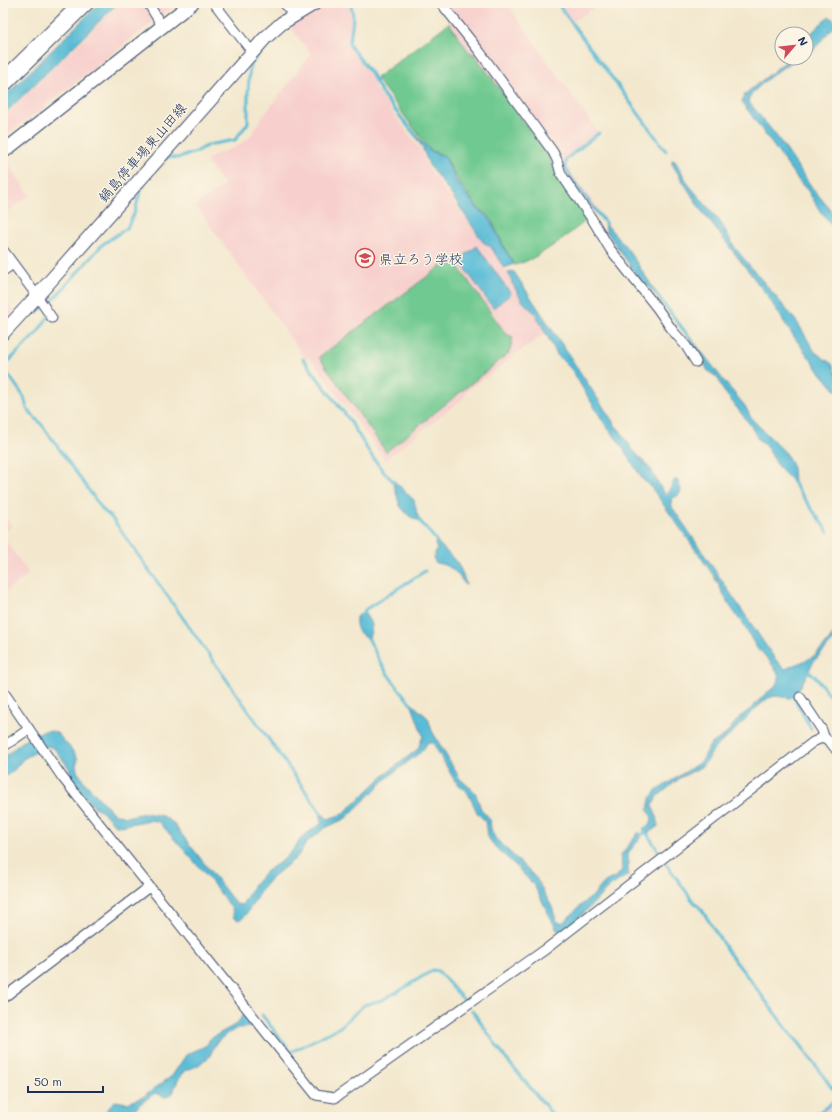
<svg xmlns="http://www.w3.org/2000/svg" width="840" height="1120" font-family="Mali,'Klee One',sans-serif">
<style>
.built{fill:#f7d0cd}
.green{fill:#70c990;stroke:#467c77}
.water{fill:#57bbd6;stroke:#39759a}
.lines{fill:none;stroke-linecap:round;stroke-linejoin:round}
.stream{stroke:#57bbd6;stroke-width:3}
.minor-casing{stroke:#3b4b6f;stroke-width:11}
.secondary-casing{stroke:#3b4b6f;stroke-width:15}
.minor{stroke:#fff;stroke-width:9}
.secondary{stroke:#fff;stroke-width:13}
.labels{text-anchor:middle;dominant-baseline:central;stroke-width:3;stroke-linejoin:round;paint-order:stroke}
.street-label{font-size:14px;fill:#1b2f5e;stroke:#fcf5e5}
.poi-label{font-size:14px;fill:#1b2f5e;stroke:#fcf5e5;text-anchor:start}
</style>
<rect width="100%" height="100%" fill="#fcf5e5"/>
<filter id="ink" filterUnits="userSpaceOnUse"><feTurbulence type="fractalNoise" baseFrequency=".025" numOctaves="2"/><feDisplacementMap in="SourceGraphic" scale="8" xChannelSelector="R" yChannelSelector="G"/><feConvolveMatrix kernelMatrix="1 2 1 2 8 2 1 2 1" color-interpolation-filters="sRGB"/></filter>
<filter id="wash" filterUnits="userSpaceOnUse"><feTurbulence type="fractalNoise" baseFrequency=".012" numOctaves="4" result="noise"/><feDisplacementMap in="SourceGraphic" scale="16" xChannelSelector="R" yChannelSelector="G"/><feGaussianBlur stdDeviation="0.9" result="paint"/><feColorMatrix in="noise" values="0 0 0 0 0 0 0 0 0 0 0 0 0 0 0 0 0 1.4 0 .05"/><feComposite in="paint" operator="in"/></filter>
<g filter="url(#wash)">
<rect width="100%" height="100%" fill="#f3e8ce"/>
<g class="built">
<polygon points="120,3 177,3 34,115 3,137 3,117"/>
<polygon points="326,3 348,3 350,7 351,21 346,43 376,83 374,87 422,152 427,166 483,242 491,247 511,278 512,283 523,302 535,313 546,332 466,392 465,397 385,460 313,361 305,358 196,206 224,185 206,161 217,154 236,147 249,138 261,119 311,54 289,25"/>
<polygon points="444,3 506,3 599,133 566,159 567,167 599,210 587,220 535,257 523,263 515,265 505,249 490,217 478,208 458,181 445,156 430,150 376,78 456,18"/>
<polygon points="557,3 601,3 571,23"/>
<polygon points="8,163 30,196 3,214 3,166"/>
<polygon points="3,297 16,314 3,328"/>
<polygon points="3,514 12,526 3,533"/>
<polygon points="3,537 29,574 3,593"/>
<polygon points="837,1100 837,1117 815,1117 836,1101"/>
</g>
<g class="green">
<path d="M449,23L469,52L474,54L547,153L556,174L587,220C567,235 539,259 515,265L505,249L490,217L478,208L458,181L445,156L430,150L376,78Z"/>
<polygon points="452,258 506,334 513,337 509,353 386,452 319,357"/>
</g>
<g class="water">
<polygon points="100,3 118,3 3,115 3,98"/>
<polygon points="829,16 837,23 814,49 806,54 806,38"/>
<path d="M790,58H798C784,66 753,87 748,101L778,138L813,189L829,208L837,222V231L820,211L808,191L798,180L742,102L745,94Z"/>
<polygon points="414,133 430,151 445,157 456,181 477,208 489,218 505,250 514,264 504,268 491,247 483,242 449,191 429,165 423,149"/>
<polygon points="672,160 675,161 689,185 721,223 735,248 797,322 815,352 832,364 837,376 837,392 816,367 790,331 767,295 701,210 672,164"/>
<polygon points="604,222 627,248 659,297 641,281 606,231"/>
<polygon points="477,246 511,294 493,308 459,260"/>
<path d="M511,271L514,272L617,428L619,429L632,449L651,470L663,492L667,495L675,479L678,481L681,490L679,495L671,499L672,507L775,659L782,667L786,669C795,663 807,662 815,655C824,648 830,638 837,630V637L814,661L797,693L790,698L775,696L768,698L754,710L728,737L719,744L712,751L708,760L701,767L680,778L658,796L652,806L657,817L658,826L647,834L643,829L651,823L652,817L648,810L650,799L656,791L702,761L710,745L725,735L740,717L752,708L765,694L774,688L779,679L777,671L762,652L756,647L746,629L728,603L714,576L649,484L643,480L619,442L606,426L571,369L558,356L535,313L523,302L512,283L511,278L508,273Z"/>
<polygon points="688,334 724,381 745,406 751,418 786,453 793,468 794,483 779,468 767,447 758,439 751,426 723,390 718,378 708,371 699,353 686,335"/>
<polygon points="392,479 414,500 417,514 421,522 409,516 400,506"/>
<path d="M436,540C451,558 461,561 466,586C456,572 454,566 436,563L433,558L437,549L435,544Z"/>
<path d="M362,613L365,614L372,625L369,639C358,634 355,628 356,617Z"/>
<path d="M411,703L428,718L432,731L460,779L475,792L481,809L490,819L491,829L495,838L536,878L552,907L556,920L560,923L564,922L582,904L592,897L605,882L617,876L622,870L621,855L639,832L641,837L628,853V875L609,887L582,915L560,931L557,930L534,885L514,864L496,848L487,836L485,821L478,814L468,793L455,781L433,743L428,742L422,751L386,779L346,818L325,828L307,842L297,857L270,879L261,890L245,916L240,920L234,918L232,909L208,877L159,822L150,820L120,826L114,824L105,814L91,804L70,777L71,774L69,768L54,748L47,746L23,759L13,771L3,778V758C15,748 41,722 58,734C60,736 62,739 64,741C69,747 75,752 78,759L76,765L77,771L85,783L113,813L125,817L146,813L162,816L172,822L236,904L242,905L254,885L265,872L282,861L293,850L302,837L322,823L320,811L328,819L343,814L382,777L418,749L423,736Z"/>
<polygon points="243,1014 255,1027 237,1028 217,1041 209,1057 197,1066 184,1071 177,1082 173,1093 165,1097 155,1093 140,1104 132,1114 127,1117 104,1117 104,1113 115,1101 127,1103 143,1097 172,1076 186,1055 207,1045 210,1039 238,1023"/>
</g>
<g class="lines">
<g class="stream">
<path d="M350,3C356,16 351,30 349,44L372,75L383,95L416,136"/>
<polyline points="557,3 666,151"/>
<polyline points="318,8 324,3"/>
<polyline points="599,133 566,159 565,167 574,182 606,224"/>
<polyline points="166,159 167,157 177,158 196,152 208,145 235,140 248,123 248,92 250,65 258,56"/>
<polyline points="657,295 689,337"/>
<polyline points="48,317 37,333 3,367 24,397 27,409 42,425 103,510 112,518 321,813"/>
<polyline points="22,320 47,306 52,301 103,244 127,228 135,212 141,188 143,186"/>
<polyline points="3,342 9,335"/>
<polyline points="303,359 348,418 371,455 383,471 394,482"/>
<polyline points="792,481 828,532"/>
<polyline points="419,520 436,540"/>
<polyline points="361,615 366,609 425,571"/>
<path d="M368,637C380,666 392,681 412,705"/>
<polyline points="807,671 814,675 837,705"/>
<polyline points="792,694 811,729"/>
<polyline points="835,760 837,762"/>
<polyline points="646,832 659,852"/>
<polyline points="637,838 647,831"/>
<polyline points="666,864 693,901 702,910 728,952 747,976 789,1032 800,1044 837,1095"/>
<polyline points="472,1010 506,1059 544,1104 554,1117"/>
<polyline points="262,1015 291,1052 340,1027 364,1005 382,1000 404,988 433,970 438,971 463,999"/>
<polyline points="813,1117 837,1099"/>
</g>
</g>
</g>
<g filter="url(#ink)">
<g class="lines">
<g class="minor-casing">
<g id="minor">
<polyline points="148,3 162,26"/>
<polyline points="214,3 252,52"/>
<polyline points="284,3 294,16"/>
<polyline points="441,3 480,52 553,152 557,160 561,174 592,219 610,249 657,308 673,331 686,346 696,362"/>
<polyline points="3,77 78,3"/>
<polyline points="3,89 90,3"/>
<polyline points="3,250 37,296 52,318"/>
<polyline points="3,271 13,264"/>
<polyline points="3,691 62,777 316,1095 335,1098 546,949 813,742 824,737 831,743 837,751"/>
<polyline points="800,697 822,730 824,737"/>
<polyline points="3,747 29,729"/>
<polyline points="3,998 149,887"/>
</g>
</g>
<g class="secondary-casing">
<g id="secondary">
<polyline points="3,152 192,3"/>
<polyline points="3,333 37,296 265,38 282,23 315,3"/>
</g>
</g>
<use href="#minor" class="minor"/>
<use href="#secondary" class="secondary"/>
</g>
</g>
<defs>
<g id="school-ring" transform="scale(1)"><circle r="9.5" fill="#fcf5e5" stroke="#d1495b" stroke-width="1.5"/><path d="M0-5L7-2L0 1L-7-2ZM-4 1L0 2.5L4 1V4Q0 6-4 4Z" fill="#d1495b"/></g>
</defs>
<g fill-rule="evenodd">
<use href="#school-ring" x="365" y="258"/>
</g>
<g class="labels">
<g class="street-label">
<text transform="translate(142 152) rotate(-49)">鍋島停車場東山田線</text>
</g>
<g class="poi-label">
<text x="379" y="258">県立ろう学校</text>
</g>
</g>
<rect width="840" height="1120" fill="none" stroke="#fcf5e5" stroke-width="16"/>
<g transform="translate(794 46) rotate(62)"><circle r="19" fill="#fcf5e5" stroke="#a2a6af"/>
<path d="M0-3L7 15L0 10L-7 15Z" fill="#d1495b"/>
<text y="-6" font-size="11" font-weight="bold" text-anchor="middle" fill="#1b2f5e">N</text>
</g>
<path d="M28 1086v6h75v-6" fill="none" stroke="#1b2f5e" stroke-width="2"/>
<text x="34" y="1086" font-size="12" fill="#1b2f5e" stroke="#fcf5e5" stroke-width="3" paint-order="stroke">50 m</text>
</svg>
